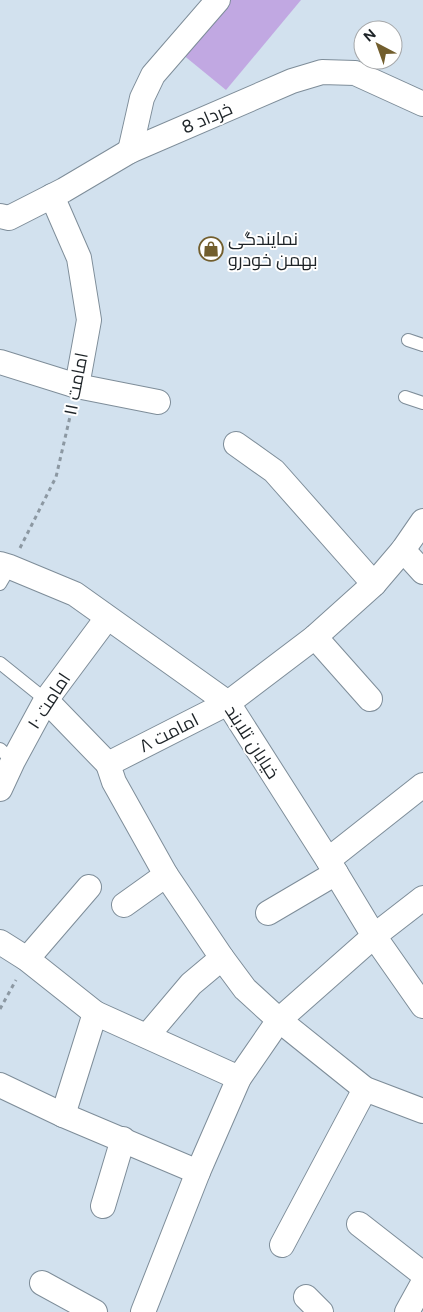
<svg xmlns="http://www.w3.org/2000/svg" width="423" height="1312" font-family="Figtree,Cairo,sans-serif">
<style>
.green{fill:#c1a8e2}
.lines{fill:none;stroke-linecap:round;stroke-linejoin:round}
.service-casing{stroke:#7e8d99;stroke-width:14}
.minor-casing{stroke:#7e8d99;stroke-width:26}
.path{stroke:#8c98a2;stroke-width:3;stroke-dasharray:4 4;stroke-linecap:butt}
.service{stroke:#fff;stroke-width:12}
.minor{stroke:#fff;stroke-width:24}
.labels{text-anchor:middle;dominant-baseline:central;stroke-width:4;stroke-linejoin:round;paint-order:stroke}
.street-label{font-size:18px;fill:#1d2327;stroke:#fff}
.poi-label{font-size:18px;fill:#1d2327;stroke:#fff;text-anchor:start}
</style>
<rect width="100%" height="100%" fill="#d2e1ee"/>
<polygon class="green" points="227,0 301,0 226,90 182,54"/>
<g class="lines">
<g class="service-casing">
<g id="service">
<polyline points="408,340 423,345"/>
<polyline points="405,397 423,403"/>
<polyline points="0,584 10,567"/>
<polyline points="0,663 46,700"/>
<polyline points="0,749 13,761"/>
</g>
</g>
<g class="minor-casing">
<g id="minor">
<polyline points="130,151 142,98 153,75 218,0"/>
<polyline points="52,196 79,258 89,320 77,386"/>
<polyline points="0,216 9,218 64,190 130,151 292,81 322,72 355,73 423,104"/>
<polyline points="0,362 77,386 158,402"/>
<polyline points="236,444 274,471 374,584"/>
<polyline points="403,550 423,572"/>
<polyline points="0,564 10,567 75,594 228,703 328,860 374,936 423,1006"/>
<polyline points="315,637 370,699"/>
<polyline points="46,700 108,764"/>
<polyline points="0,789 13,761 46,700 107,618"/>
<polyline points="328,860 423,785"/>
<polyline points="166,875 222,958 245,989 279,1020 365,1089 423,1111"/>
<polyline points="124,905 166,875 114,782 108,764 228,703 315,637 374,584 403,550 423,521"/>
<polyline points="268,913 336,873"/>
<polyline points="0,942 27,959 95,1013"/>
<polyline points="27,959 89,887"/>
<polyline points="147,1036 191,984 222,958"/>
<polyline points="0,1085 63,1115 198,1172"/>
<polyline points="63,1115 95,1013 239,1078"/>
<polyline points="103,1206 123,1139"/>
<polyline points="359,1224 423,1274"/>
<polyline points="282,1245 365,1089"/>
<polyline points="42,1283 95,1312"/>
<polyline points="306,1297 321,1312"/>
<polyline points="143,1312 198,1172 239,1078 279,1020 374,936 423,898"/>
<polyline points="407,1312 423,1283"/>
</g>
</g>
<g class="path">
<polyline points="20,548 56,477 72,408"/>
<polyline points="0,1009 16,980"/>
</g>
<use href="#service" class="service"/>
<use href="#minor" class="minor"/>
</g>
<defs>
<g id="shop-ring" transform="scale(1.25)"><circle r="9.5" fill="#fff" stroke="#725e2d" stroke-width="1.5"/><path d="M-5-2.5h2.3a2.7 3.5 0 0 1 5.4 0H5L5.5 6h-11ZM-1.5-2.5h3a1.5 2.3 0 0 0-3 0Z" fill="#725e2d"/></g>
</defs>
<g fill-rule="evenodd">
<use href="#shop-ring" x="211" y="249"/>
</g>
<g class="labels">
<g class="street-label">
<text transform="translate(207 118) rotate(-23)">خرداد 8</text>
<text transform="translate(76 384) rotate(-79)">امامت ۱۱</text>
<text transform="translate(49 701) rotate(-57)">امامت ۱۰</text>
<text transform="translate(169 733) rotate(-27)">امامت ۸</text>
<text transform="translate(252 742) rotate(57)">خیابان تلابند</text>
</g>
<g class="poi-label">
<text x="228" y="239">نمایندگی<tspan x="228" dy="21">بهمن خودرو</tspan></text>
</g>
</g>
<g transform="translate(378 45) rotate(319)"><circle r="24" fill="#ffffff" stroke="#a5a7a9"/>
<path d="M0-4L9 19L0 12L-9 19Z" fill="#725e2d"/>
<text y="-8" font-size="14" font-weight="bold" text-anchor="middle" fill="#1d2327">N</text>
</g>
</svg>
